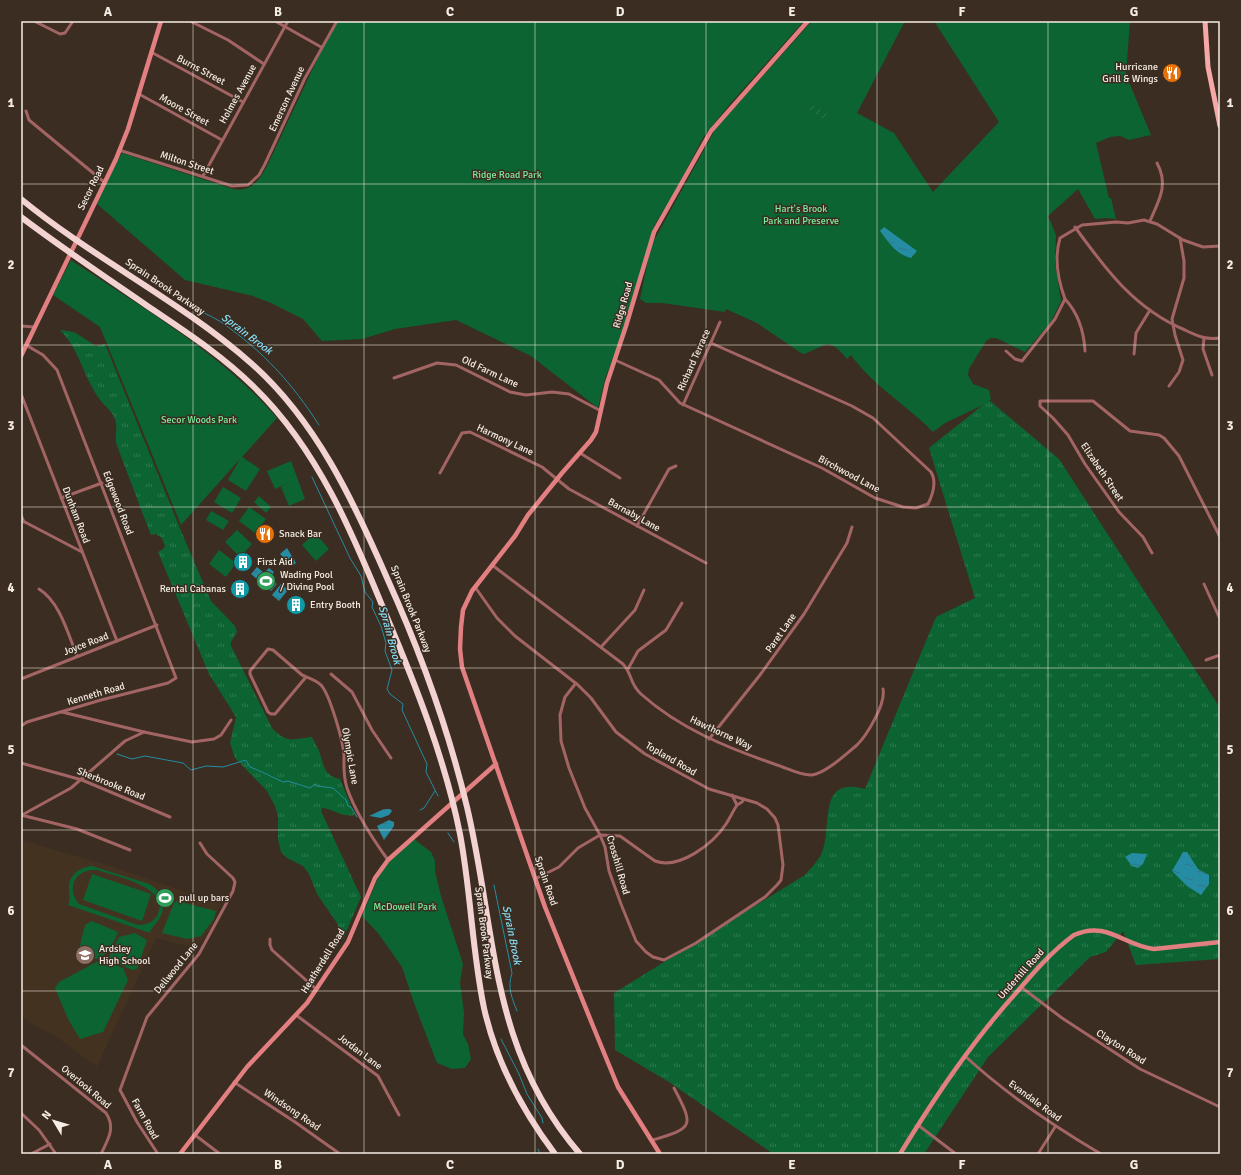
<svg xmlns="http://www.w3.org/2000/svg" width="1241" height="1175" font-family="Signika,sans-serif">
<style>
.built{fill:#443220}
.grass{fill:url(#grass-tufts)}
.park{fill:#0c6432;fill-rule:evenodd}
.garden{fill:url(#garden-furrows)}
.water{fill:url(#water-ripples)}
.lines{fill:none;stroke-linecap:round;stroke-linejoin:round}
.stream{stroke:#258ca3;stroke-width:1}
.street{stroke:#a36464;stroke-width:3}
.secondary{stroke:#e27f81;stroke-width:4.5}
.primary{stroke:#f5a8a7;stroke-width:5}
.highway{stroke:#f3d3d2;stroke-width:6}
.grid{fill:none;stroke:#f6ede5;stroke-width:1;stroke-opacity:0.55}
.labels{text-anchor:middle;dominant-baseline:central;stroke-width:3;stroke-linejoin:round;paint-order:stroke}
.poi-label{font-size:10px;fill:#f6ede5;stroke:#3b2d21;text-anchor:start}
.street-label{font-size:10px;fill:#f6ede5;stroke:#3b2d21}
.park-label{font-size:10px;fill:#7cec9e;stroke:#3b2d21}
.water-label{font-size:11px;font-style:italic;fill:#87def6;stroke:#3b2d21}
.neatline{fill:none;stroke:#f6ede5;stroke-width:1.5}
.grid-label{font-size:13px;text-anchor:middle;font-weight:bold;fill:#f6ede5}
</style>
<defs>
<pattern id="grass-tufts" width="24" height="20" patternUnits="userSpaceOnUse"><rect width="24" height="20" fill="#0c6432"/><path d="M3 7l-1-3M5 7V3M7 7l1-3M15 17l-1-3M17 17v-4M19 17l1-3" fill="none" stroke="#307a50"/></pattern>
<pattern id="garden-furrows" width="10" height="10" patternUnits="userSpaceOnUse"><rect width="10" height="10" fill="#0c6432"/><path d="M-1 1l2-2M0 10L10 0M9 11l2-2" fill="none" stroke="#307a50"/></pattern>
<pattern id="water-ripples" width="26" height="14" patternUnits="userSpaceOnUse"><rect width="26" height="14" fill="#258ca3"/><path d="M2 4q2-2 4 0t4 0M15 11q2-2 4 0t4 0" fill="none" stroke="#327482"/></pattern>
</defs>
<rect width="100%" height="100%" fill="#3b2d21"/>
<polygon class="built" points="21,840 107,865 221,904 210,930 198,945 186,946 156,938 97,1067 57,1037 33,1025 21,1016"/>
<g class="grass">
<path d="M60,330L74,332L96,346L105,344L181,531L211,601L235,626L237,632L231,642V646L272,728C287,744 292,739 312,737C314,742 317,746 319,751C324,764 323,776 340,779L355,815C343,818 333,809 322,808L321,811L361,897L343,939L337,923L317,894L309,874L303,866L287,858L281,852L278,840V816L275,806L267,791L235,758L230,743L236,717L209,674L158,552L163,549L165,546L162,538L156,534L151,535L147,525L116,443C115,433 118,429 115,419C111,409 103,405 98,397C83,375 79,349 60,330Z"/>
<path d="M989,400L1059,459L1220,708V959L1136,965L1123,931L1106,952L1090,957L988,1057L924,1154L772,1153L669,1082L615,1050L614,993L805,875C810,869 817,862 821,855C834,829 815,775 865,789L936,617L975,598L929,448Z"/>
</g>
<g class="park">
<path d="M338,21H804L730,104L704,136L674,193L654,226L620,339L605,379L598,408L531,356L456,320L395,329L362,339L322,341L303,319L271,303L253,296L185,280L97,204L112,169L122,153L233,189C252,193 260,179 268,164L323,47Z"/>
<path d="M812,21H905L857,113L894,133L933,192L999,122L934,21H1130L1126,75L1151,135L1129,140L1120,136L1110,137L1096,143L1109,198H1111L1116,219L1106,218L1095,219L1078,189L1047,217L1050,220L1056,235L1055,263L1061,301L1051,322L1025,352L996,338H991L986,341L969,369L968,375L973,384L989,390L991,399L985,404L945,423L933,432C907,405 873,386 851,355L847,359C841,352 837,346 827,344L804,354L801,353L757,323L726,309L725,312L662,303H646L640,299L651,246L716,128Z"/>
<path d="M71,260C142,308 220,352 277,418L242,457L260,469L246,491L228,480L240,459L181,525L100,327L53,295Z"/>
<polygon points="291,461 305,499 289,506 281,487 289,483 275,489 267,471"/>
<polygon points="223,487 241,498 232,513 214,502"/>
<polygon points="259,496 271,507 266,513 254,502"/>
<polygon points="249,507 266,519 255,533 239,521"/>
<polygon points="211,511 229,521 223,530 206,520"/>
<polygon points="237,530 252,544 240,557 225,542"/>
<polygon points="315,533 329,549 316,561 302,545"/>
<polygon points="219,550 236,563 226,577 209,564"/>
<polygon points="414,839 431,852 435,861 435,871 441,896 463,964 460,982 464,1013 463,1034 468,1044 471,1059 465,1068 452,1069 437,1063 414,1003 402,967 378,933 362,916 379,875 388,862"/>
<path d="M92,866L149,884C161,890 168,905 160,917C157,924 152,926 150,933L68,905C71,899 69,896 69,889C68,876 79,867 92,866ZM90,870H97C114,876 173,887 157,916C153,922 146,925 138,925L79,904C68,890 72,874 90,870Z"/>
<polygon points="92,874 151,894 142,921 83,900"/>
<polygon points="177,901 216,911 214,919 201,936 187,939 162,933 174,903"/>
<polygon points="92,921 118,932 110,951 97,959 78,953 85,925"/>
<polygon points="135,933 147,940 137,969 132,970 108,959 119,937"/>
<polygon points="102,959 123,968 128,980 103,1032 80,1039 68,1019 55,988 59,982"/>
</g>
<polygon class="garden" points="811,104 828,114 824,119 807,109"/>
<g class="water">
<path d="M884,227L917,251L911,258C896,254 889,243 880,231Z"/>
<polygon points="287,548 296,563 292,566 280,554"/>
<polygon points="257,567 264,573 269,568 274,572 270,578 277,584 271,591 251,574"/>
<polygon points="281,584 288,590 279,601 272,595"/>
<polygon points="384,809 390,809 392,811 389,815 381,818 369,816"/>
<polygon points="389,820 394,822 394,826 384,840 377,826"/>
<polygon points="1183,852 1187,852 1198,869 1209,875 1209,884 1201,895 1187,886 1172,871"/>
<polygon points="1132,853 1147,854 1143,864 1138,868 1132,866 1125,857"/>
</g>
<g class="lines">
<g class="stream">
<path d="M185,304C197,310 210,315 221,322C263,351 292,383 319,425"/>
<polyline points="312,477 350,558 361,576 365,592 373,602 372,607 381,626 386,643 385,651 392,670 387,689 390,694 403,704 402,710 427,764 426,772 438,796"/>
<path d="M117,754L132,759L145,756L183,763L191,770L206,766L223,767L246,760L250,767C261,771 272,777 283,782L288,781L310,788L315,784L317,786L333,788L346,800L348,806L351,807L357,817"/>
<polyline points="420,810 424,808 435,791"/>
<polyline points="448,833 454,842"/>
<path d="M494,885L512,973C507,988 512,998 517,1011"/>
<polyline points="501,1039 519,1074 527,1094 542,1118 543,1123"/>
<polyline points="538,1149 540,1154"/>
</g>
<g class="street">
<polyline points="34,21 60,34 65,33 73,21"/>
<polyline points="190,21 228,40 264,64"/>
<polyline points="275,21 321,47"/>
<polyline points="21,22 22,21"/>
<polyline points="151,52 243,102"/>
<polyline points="139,94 222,140"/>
<polyline points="26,111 29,120 104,182"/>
<polyline points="119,150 232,186 248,185 259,175 265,164 305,78 337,21"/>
<polyline points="203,176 288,21"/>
<path d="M1150,221C1159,200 1169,185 1157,163"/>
<path d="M1075,227C1106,270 1135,309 1185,330C1197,336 1206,340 1220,338"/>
<path d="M1065,299C1078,313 1084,332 1085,351"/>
<polyline points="21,326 35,327"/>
<polyline points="1204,338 1203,349 1212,375"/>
<path d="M1006,351L1015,359L1022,361L1055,319L1065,299C1058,280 1054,258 1060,238L1082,225L1116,222L1128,223L1144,220L1157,224L1183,240L1203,247L1220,246"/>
<polyline points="1134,354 1136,333 1150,310"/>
<path d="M615,360L659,380L680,403L822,468L875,498L903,507L916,508L928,504C933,494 937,482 931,472L873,418L852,406L711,343"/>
<polyline points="394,378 437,363 456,365 510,392 526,395 552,392 569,394 601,411"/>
<polyline points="1169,386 1179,372 1183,360 1175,335 1172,319 1184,278 1184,261 1180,238"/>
<polyline points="21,394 117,641"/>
<polyline points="683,405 720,322"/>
<polyline points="580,453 620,478"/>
<polyline points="440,473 462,433 470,432 542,467 569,489 706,563"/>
<polyline points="61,498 102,483"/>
<polyline points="21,515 24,522"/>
<polyline points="21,520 82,552"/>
<polyline points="637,526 669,469 676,466"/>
<polyline points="1152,553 1143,537 1119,512 1085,464 1068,435 1053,418 1040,406 1040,401 1093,401 1130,431 1159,435 1164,438 1179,456 1220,537"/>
<path d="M492,565L623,664C633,675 629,683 641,694C680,729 728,748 777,765C787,768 801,776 812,775C826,773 846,754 857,745C867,735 886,704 883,689"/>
<polyline points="1204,584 1220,619"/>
<polyline points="475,587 497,618 515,636 578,685 591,698 616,732 645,754 709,789 757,803 767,809 775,818 778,825 783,865 781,880 777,885 765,897 696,943 664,960 653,957 646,952 636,941 621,904 609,871 605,847 600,835 585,808 569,768 561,741 560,715 565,697 576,683"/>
<path d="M39,589C60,602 68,634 77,656"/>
<polyline points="601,647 635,610 644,590"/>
<polyline points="1206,660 1220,655"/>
<polyline points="628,669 638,651 666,630 682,603"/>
<polyline points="331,674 352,692 372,730 391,758"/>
<path d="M306,677L275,714H271L268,712L250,674V671L268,649L273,650L302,675C309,678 316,680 321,685C330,695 343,741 344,755C344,767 343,776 347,788C356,814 372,838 388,860"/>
<polyline points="21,679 157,625"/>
<polyline points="62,712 144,732"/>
<polyline points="21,726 27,722 101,700 168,683 176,678 57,370 43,355 26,345"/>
<polyline points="709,739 760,675 804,614 847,543 852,527"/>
<polyline points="21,763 82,780 170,817"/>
<polyline points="737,805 742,802 744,799"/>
<polyline points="21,815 77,829 130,850"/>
<polyline points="22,815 71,788 125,741 144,732 192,742 214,739 221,735 231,720"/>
<path d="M535,879L559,867L578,848L600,835L620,836L655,861C679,870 713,844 726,824C730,818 733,811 737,805L732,795"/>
<polyline points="270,939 270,945 272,950 316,989"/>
<polyline points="1021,987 1062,1018 1140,1069 1220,1107"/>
<polyline points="296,1015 378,1076 399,1115"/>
<path d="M21,1045L106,1113C116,1128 108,1139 101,1154"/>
<path d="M965,1056C1006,1094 1052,1125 1101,1154"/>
<polyline points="234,1082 295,1122 340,1154"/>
<polyline points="21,1113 39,1130 56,1154"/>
<polyline points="918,1125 956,1154"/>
<polyline points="195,1135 220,1154"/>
<path d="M653,1140C694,1128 694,1126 674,1088"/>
<polyline points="31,1154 50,1144"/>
<polyline points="158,1154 137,1122 120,1090 147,1017 199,954 233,891 235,882 233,878 207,854 200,843"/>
<polyline points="1038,1154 1055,1127"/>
</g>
<g class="secondary">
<polyline points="21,356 116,159 128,129 161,21"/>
<polyline points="180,1154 247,1067 307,1003 348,942 375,878 388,860 496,764"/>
<polyline points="660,1154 618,1087 593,1026 545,907 462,667 460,649 461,627 463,610 472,591 515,536 528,515 562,473 591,440 596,432 607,383 626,326 654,232 711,131 808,21"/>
<path d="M900,1154C935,1097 971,1043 1016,993C1034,972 1052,951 1074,935C1107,920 1124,946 1154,949L1220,942"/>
</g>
<polyline class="primary" points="1205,21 1208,67 1220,126"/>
<g class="highway">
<path d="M21,199C94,259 181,301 252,364C316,421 353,500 387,578C420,651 448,728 467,807C497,934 489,1049 580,1154"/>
<path d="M21,217C62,248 104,276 146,305C183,330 222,355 254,387C318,449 353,534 386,615C416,686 445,759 460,834C471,892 472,951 484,1008C496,1062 522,1110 555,1154"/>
</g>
</g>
<path class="grid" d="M193,21V1154M364,21V1154M535,21V1154M706,21V1154M877,21V1154M1048,21V1154M21,184H1220M21,345H1220M21,507H1220M21,668H1220M21,830H1220M21,991H1220"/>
<defs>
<g id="restaurant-disc" transform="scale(1)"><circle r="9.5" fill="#e8710a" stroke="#3b2d21"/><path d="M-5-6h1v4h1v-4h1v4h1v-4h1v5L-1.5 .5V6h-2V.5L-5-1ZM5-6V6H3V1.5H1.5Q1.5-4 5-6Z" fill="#fff"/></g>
<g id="building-disc" transform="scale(1)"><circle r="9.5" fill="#0f9aa8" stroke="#3b2d21"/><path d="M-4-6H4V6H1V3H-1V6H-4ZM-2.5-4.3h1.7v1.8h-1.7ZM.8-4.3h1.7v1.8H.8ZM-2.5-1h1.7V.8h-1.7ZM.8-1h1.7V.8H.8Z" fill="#fff"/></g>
<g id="stadium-disc" transform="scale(1)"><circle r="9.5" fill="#2e9e5b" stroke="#3b2d21"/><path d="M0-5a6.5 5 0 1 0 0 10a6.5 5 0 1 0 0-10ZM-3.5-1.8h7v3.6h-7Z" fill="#fff"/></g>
<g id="school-disc" transform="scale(1)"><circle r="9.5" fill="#8d6e63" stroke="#3b2d21"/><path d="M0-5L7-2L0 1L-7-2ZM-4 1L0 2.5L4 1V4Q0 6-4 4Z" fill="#fff"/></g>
</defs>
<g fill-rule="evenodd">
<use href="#restaurant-disc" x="1172" y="73"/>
<use href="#restaurant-disc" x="265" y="534"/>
<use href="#building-disc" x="243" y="562"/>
<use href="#stadium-disc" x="266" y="581"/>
<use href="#building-disc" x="240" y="589"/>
<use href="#building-disc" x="296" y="605"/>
<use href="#stadium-disc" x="165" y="898"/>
<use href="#school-disc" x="85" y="955"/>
</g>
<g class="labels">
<g class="poi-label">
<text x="1158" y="67" text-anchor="end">Hurricane<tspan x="1158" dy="12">Grill &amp; Wings</tspan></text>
<text x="279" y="534">Snack Bar</text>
<text x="257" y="562">First Aid</text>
<text x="280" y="575">Wading Pool<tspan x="280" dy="12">/ Diving Pool</tspan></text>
<text x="226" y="589" text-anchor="end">Rental Cabanas</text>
<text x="310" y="605">Entry Booth</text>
<text x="179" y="898">pull up bars</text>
<text x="99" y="949">Ardsley<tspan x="99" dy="12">High School</tspan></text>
</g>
<g class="street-label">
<text transform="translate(201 70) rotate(28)">Burns Street</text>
<text transform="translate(238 94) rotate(-61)">Holmes Avenue</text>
<text transform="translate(287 99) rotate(-65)">Emerson Avenue</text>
<text transform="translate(184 110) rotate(29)">Moore Street</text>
<text transform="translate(187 163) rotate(18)">Milton Street</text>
<text transform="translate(91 188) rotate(-64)">Secor Road</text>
<text transform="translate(165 287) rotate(34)">Sprain Brook Parkway</text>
<text transform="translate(623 305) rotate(-74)">Ridge Road</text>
<text transform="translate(694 360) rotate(-66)">Richard Terrace</text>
<text transform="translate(490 372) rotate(25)">Old Farm Lane</text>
<text transform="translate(505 440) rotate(25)">Harmony Lane</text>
<text transform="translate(1102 472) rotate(56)">Elizabeth Street</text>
<text transform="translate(849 474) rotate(28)">Birchwood Lane</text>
<text transform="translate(118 503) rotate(69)">Edgewood Road</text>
<text transform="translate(76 515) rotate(69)">Dunham Road</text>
<text transform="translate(634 515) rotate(29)">Barnaby Lane</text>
<text transform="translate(411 609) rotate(68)">Sprain Brook Parkway</text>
<text transform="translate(781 633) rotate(-55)">Paret Lane</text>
<text transform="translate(86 644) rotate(-21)">Joyce Road</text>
<text transform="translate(96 694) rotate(-16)">Kenneth Road</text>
<text transform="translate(721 733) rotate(25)">Hawthorne Way</text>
<text transform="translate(350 756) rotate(80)">Olympic Lane</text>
<text transform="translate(671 759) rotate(30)">Topland Road</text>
<text transform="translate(111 784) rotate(22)">Sherbrooke Road</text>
<text transform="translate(618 865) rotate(74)">Crosshill Road</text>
<text transform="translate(546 881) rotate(71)">Sprain Road</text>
<text transform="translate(484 933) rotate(83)">Sprain Brook Parkway</text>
<text transform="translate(323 961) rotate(-58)">Heatherdell Road</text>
<text transform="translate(176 968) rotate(-51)">Dellwood Lane</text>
<text transform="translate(1021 974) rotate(-48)">Underhill Road</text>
<text transform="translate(1121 1047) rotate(32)">Clayton Road</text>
<text transform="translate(360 1052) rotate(37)">Jordan Lane</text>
<text transform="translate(86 1087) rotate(40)">Overlook Road</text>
<text transform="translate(1035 1101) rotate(36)">Evandale Road</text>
<text transform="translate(292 1110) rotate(34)">Windsong Road</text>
<text transform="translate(145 1119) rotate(61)">Farm Road</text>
</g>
<g class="park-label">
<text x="507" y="175">Ridge Road Park</text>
<text x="801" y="209">Hart's Brook<tspan x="801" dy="12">Park and Preserve</tspan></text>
<text x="199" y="420">Secor Woods Park</text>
<text x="405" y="907">McDowell Park</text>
</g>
<g class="water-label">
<text transform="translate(247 334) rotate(37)">Sprain Brook</text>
<text transform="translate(390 635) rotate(75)">Sprain Brook</text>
<text transform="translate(512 935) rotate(79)">Sprain Brook</text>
</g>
</g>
<rect width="1241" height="1175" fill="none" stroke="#3b2d21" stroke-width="44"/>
<g transform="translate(54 1121) rotate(308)" stroke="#3b2d21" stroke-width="3" paint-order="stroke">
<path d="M0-3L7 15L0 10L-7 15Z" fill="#f6ede5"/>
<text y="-6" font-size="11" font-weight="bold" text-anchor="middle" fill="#f6ede5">N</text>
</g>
<rect x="22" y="22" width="1197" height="1131" class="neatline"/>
<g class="grid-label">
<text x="108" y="16">A</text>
<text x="278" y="16">B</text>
<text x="450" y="16">C</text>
<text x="620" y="16">D</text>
<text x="792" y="16">E</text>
<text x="962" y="16">F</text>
<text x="1134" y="16">G</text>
<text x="11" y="107">1</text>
<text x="1230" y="107">1</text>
<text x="11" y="269">2</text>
<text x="1230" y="269">2</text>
<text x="11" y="430">3</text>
<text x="1230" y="430">3</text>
<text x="11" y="592">4</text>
<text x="1230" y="592">4</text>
<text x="11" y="754">5</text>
<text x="1230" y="754">5</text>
<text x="11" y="915">6</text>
<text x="1230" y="915">6</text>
<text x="11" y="1077">7</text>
<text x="1230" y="1077">7</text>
<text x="108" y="1169">A</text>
<text x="278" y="1169">B</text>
<text x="450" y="1169">C</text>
<text x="620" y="1169">D</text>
<text x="792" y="1169">E</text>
<text x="962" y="1169">F</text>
<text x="1134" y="1169">G</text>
</g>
</svg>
